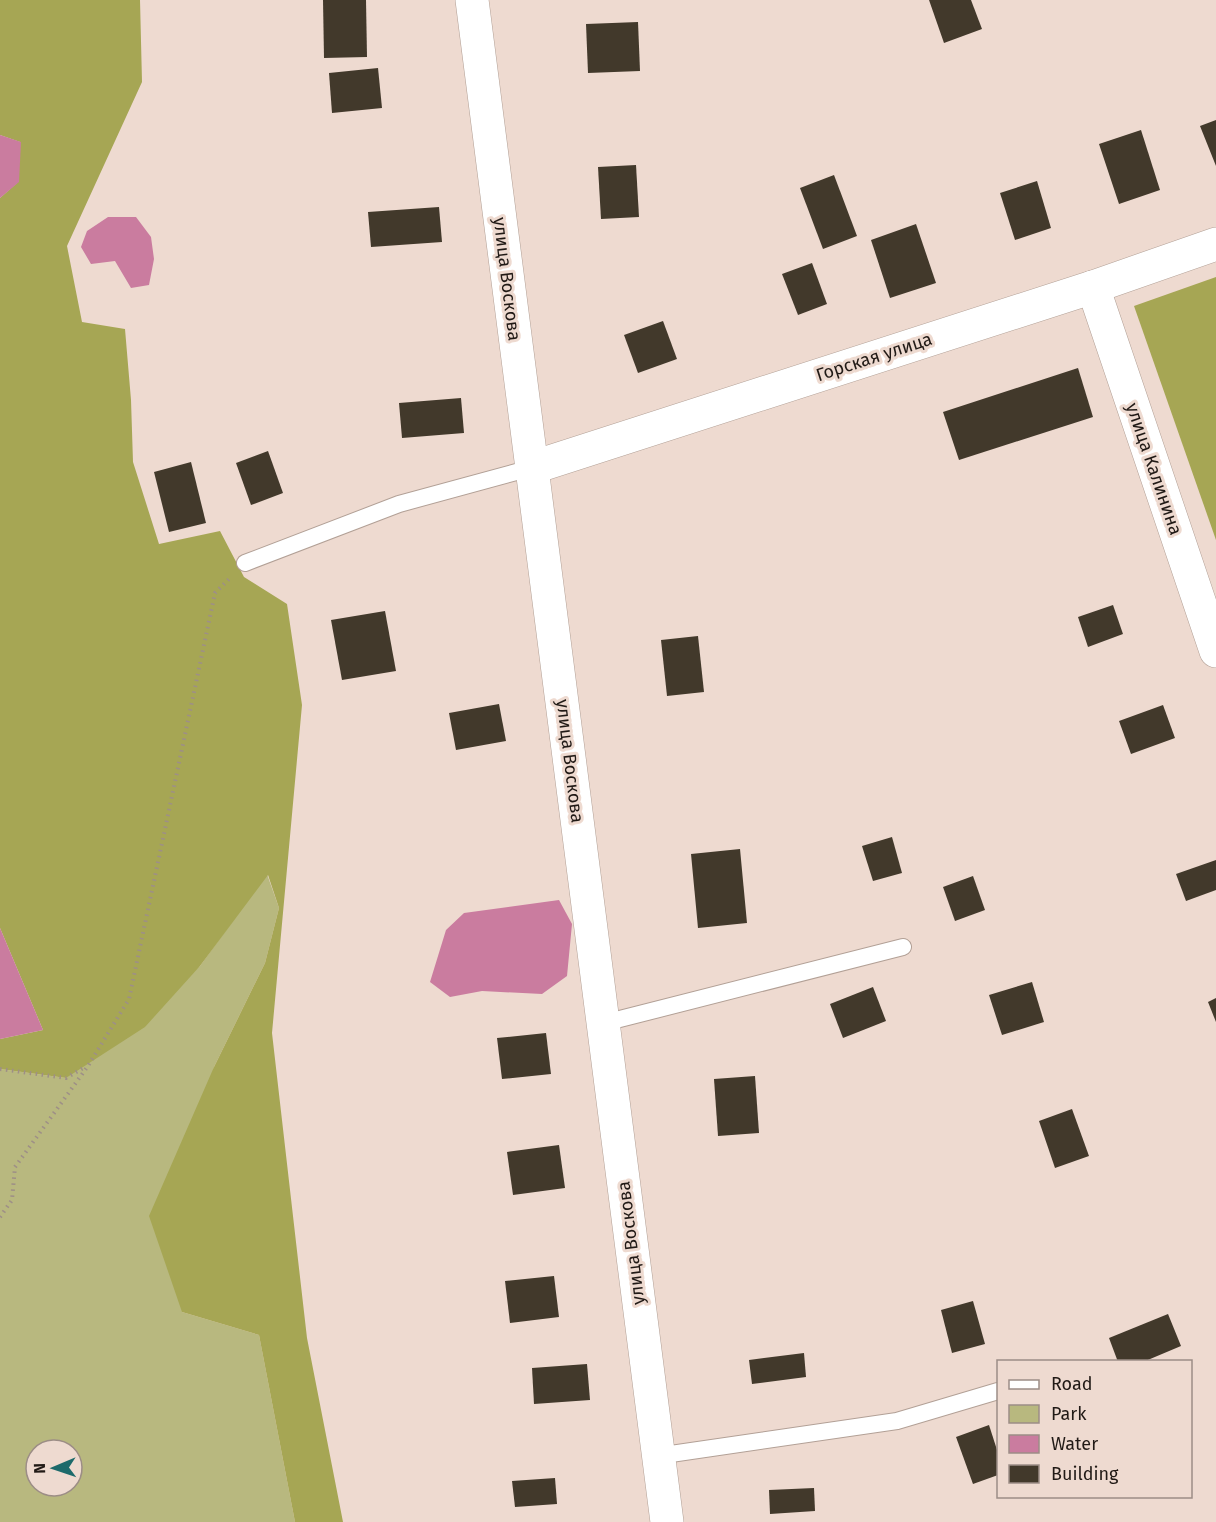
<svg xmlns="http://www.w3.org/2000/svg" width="1216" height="1522" font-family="'Fira Sans',sans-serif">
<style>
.green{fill:#b8b87f;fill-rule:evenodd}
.forest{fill:#a6a654}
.water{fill:#ca7c9f}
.building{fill:#42392b}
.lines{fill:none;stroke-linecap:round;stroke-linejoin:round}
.service-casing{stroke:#b2a096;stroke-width:18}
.minor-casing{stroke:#b2a096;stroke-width:34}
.path{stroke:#9e8f87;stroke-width:4;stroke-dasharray:1.5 4.5;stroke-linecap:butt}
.service{stroke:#fff;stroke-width:16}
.minor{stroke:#fff;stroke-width:33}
.labels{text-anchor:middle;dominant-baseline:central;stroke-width:6;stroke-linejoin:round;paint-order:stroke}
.street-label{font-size:18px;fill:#211a16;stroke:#eedad0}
</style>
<rect width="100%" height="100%" fill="#eedad0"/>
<path class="green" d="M267,874L279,908L265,963L214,1067L182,1312L259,1335L295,1522H0V1069L66,1078L200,966ZM36,1450H72V1486H36Z"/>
<g class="forest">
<polygon points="0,0 140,0 142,82 67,246 82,322 125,329 131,400 133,462 159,544 220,531 244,577 287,604 302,705 272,1033 307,1338 343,1522 295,1522 259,1335 182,1312 149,1216 214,1067 265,963 279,908 268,875 200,966 145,1027 66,1078 0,1069 0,1039 43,1030 0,928 0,198 18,182 20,142 0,135"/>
<polygon points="1216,277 1216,540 1134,306"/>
</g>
<g class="water">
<polygon points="0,135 21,142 19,182 0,198"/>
<polygon points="108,217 136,217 151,237 154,259 149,285 131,288 115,261 91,264 81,247 87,231"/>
<polygon points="559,900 572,924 567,976 542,994 482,991 450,997 430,982 446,930 464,913"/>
<polygon points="0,928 43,1030 0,1039"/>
</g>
<g class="building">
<polygon points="323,0 366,0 367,57 324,58"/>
<polygon points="929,0 971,0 982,29 944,43"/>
<polygon points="638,22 640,71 588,73 586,24"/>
<polygon points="378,68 382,108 332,113 329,73"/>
<polygon points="1216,120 1216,166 1200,126"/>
<polygon points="1141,130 1160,190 1119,204 1099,144"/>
<polygon points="636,165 639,217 601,219 598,167"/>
<polygon points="834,175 857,236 823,249 800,188"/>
<polygon points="1037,181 1051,228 1015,240 1000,193"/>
<polygon points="439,207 442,242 371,247 368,212"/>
<polygon points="916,224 936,283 890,298 871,240"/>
<polygon points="812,263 827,304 798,315 782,274"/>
<polygon points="663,321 677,359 638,373 624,335"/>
<polygon points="1078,368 1093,417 959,460 943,412"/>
<polygon points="461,398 464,433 402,438 399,403"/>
<polygon points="268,451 283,493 251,505 236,463"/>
<polygon points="191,462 206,523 169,532 154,472"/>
<polygon points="1113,605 1123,634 1088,647 1078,617"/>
<polygon points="385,611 396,671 342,680 331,620"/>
<polygon points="698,636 704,692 667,696 661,640"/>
<polygon points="499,704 506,741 456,750 449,713"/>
<polygon points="1163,705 1175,738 1131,754 1119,721"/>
<polygon points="892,837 902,873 873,881 862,846"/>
<polygon points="740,849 747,923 698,928 691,854"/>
<polygon points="1216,860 1216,890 1186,901 1176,874"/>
<polygon points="973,876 985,910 955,921 943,887"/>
<polygon points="1032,982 1044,1022 1002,1035 989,995"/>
<polygon points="873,987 886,1021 843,1038 830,1004"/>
<polygon points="1216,998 1216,1022 1208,1002"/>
<polygon points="546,1033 551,1074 502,1079 497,1038"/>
<polygon points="755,1076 759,1133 718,1136 714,1079"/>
<polygon points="1072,1109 1089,1156 1055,1168 1039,1121"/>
<polygon points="559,1145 565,1188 513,1195 507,1152"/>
<polygon points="554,1276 559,1317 510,1323 505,1281"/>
<polygon points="973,1301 985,1344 952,1353 941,1310"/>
<polygon points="1168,1314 1181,1346 1143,1362 1118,1362 1109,1338"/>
<polygon points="804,1353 806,1377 752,1384 749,1360"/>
<polygon points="587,1364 590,1400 534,1404 532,1368"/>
<polygon points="989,1425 998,1453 998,1475 973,1484 956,1437"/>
<polygon points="555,1478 557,1504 515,1507 512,1481"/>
<polygon points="814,1488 815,1511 770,1514 769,1490"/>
</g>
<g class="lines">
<g class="service-casing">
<g id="service">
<polyline points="245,563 399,504 531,468"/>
<polyline points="604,1023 903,947"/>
<polyline points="657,1456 897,1421 998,1391"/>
</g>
</g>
<g class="minor-casing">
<g id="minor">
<polyline points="472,0 667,1522"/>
<polyline points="1093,287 1216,651"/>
<polyline points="531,468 1093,287 1216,244"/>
</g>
</g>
<g class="path">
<polyline points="0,1069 66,1078 85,1067"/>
<polyline points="0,1217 12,1200 15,1167 88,1066 129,999 215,593 230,578"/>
</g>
<use href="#service" class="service"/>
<use href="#minor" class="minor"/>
</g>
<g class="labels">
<g class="street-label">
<text transform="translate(507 279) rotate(83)">улица Воскова</text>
<text transform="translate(874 357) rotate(-18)">Горская улица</text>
<text transform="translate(1154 469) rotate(71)">улица Калинина</text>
<text transform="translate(570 761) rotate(83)">улица Воскова</text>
<text transform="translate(631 1243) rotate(-97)">улица Воскова</text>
</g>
</g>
<rect x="997" y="1360" width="195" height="138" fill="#eedad0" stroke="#9c8d86" stroke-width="1.5"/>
<rect x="1009" y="1380" width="30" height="9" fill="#ffffff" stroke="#9c8d86" stroke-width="1.5"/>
<text x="1051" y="1390" font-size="18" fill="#211a16">Road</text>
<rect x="1009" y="1405" width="30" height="18" fill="#b8b87f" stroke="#9c8d86" stroke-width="1.5"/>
<text x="1051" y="1420" font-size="18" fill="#211a16">Park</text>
<rect x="1009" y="1435" width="30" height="18" fill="#ca7c9f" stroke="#9c8d86" stroke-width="1.5"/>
<text x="1051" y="1450" font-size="18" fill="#211a16">Water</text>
<rect x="1009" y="1465" width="30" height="18" fill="#42392b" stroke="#9c8d86" stroke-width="1.5"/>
<text x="1051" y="1480" font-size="18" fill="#211a16">Building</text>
<g transform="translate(54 1468) rotate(268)"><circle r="28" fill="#eedad0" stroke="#9c8d86" stroke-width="1.5"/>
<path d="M0-4.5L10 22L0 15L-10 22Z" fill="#1d6a6b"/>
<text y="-9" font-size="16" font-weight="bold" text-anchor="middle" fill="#211a16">N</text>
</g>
</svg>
